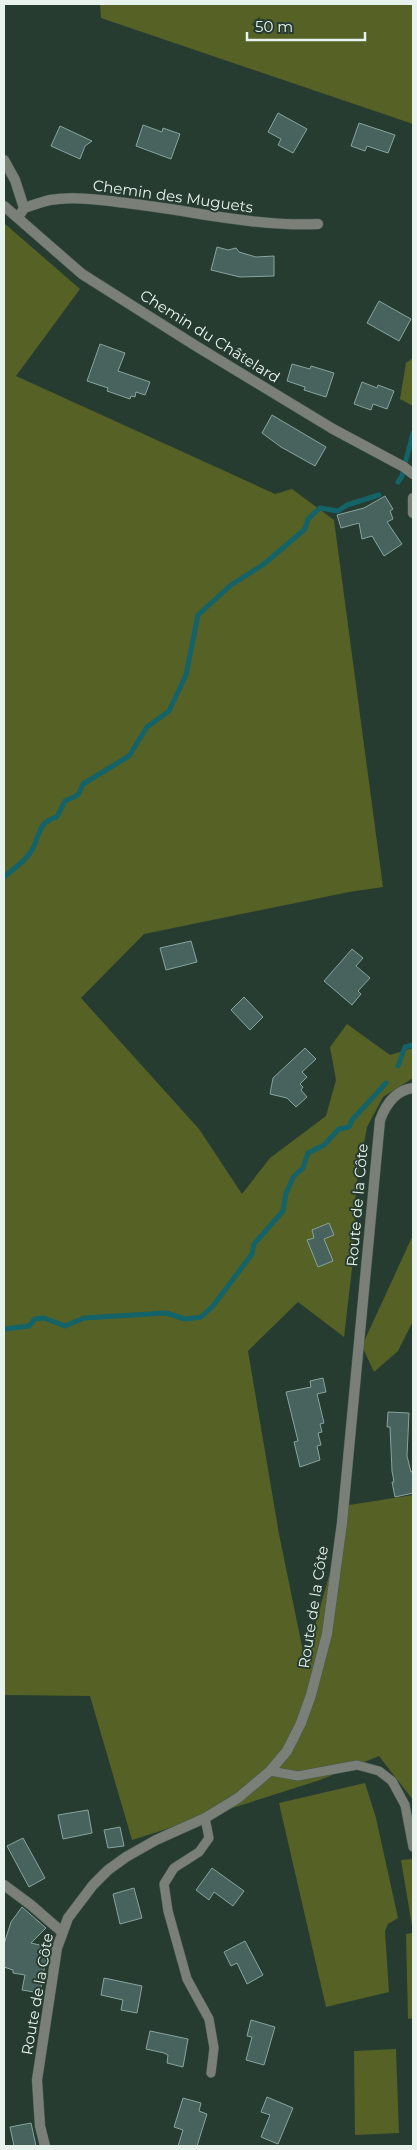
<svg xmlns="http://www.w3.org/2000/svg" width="417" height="2150" font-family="Montserrat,sans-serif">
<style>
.green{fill:#566126}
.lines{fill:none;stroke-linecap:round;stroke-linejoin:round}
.stream{stroke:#146368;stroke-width:5}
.building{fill:#48635d;stroke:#87a49e}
.service-casing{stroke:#46594f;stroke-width:10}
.minor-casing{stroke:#46594f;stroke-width:11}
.tertiary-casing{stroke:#46594f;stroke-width:11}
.service{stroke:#7a8078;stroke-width:9}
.minor{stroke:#7a8078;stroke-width:10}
.tertiary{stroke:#7a8078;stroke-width:10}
.labels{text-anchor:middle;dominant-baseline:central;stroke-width:4;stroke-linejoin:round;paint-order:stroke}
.street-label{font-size:15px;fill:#e7f3ec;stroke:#273c31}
</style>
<rect width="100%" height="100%" fill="#273c31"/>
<g class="green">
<polygon points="100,4 413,4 413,124 101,18"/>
<polygon points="4,223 80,289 16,376 275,494 292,489 334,520 383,887 349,892 144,934 81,998 199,1129 242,1194 270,1158 326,1116 336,1080 330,1047 347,1024 390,1055 413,1048 413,1078 383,1097 367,1127 356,1186 353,1260 344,1337 298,1302 248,1351 279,1534 305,1661 349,1505 413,1495 413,1800 379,1756 320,1780 132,1840 90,1696 4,1695"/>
<polygon points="413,358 413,406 400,399 406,363"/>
<polygon points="413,1235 413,1321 398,1351 374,1372 362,1346"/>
<polygon points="365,1783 376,1818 398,1918 388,1924 385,1931 389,1992 326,2007 279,1803"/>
<polygon points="413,1859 413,1932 401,1860"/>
<polygon points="413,1933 413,2018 408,2019 406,1934"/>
<polygon points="396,2049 399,2133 355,2135 354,2051"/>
</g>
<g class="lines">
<g class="stream">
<polyline points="398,482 402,476 413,433"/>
<path d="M4,877C12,870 24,862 30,853C41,838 35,823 57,817L65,801L78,795L83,784L129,756L147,727L169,711L186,675L198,615L231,585L264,564L305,529L308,519L320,508L338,511L347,505L379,495"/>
<polyline points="398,1066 405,1047 413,1045"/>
<polyline points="4,1329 29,1326 35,1319 44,1318 65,1326 84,1318 166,1313 185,1319 201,1317 213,1306 252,1254 254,1244 283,1211 286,1193 294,1176 303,1168 308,1153 324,1145 339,1129 349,1127 352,1120 386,1083"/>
</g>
</g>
<g class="building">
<polygon points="278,113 307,129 293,153 278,145 281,139 268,132"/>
<polygon points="359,123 395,135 388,153 367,146 365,151 351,146"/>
<polygon points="143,125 162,132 163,128 180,134 171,159 136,146"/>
<polygon points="60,126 92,141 85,146 80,159 51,146"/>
<polygon points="217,247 228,250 236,248 239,252 256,257 274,256 274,276 240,277 211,270"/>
<polygon points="379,301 411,319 399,341 367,323"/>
<polygon points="100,344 125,353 118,371 150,382 145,395 136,392 135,397 131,396 130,399 107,391 108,388 87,381"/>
<polygon points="292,364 310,369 311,366 334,373 326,397 304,390 305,387 287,381"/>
<polygon points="362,382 377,388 378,385 394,391 387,409 373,404 371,410 354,404"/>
<polygon points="272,415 326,447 315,466 281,447 262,433"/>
<polygon points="385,496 393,509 390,511 393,519 387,522 402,544 384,556 372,536 362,539 359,523 341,528 337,515 364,508"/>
<polygon points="191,941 197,962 166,970 160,948"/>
<polygon points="352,949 363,958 356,966 370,978 358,991 361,994 352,1005 324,981"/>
<polygon points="244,997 263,1017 250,1030 231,1010"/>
<polygon points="305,1048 316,1059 302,1072 307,1077 300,1084 303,1087 301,1090 307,1097 296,1107 287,1098 270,1094 273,1078"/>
<polygon points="329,1223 334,1235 324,1239 333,1261 318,1267 307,1240 314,1238 312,1230"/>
<polygon points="323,1378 326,1392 317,1394 324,1423 320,1424 322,1432 318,1433 321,1445 317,1446 320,1460 300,1467 294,1442 298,1441 286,1392 311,1387 310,1381"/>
<polygon points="388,1412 409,1413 407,1456 411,1472 413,1471 413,1493 395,1497 392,1482 394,1482 392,1471 390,1427 387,1427"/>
<polygon points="88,1810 92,1833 63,1839 58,1815"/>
<polygon points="120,1827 124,1846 108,1848 104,1830"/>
<polygon points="23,1838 45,1878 29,1887 7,1846"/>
<polygon points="212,1868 244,1891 233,1906 214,1892 209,1900 196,1890"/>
<polygon points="134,1888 142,1918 120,1924 113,1894"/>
<polygon points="22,1907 46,1928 31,1943 48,1947 40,1993 22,1990 25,1975 13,1973 13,1970 4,1967 4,1944 11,1922"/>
<polygon points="245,1941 263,1975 247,1984 237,1963 231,1966 224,1952"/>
<polygon points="104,1978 142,1986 137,2013 121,2010 123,2000 101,1995"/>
<polygon points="251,2020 275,2027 264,2065 246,2060 252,2037 247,2036"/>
<polygon points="150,2031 188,2039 183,2067 167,2063 168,2055 164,2053 146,2049"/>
<polygon points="267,2097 293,2108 278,2144 261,2137 270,2115 261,2112"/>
<polygon points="183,2098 201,2103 199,2111 207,2114 197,2146 178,2146 183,2130 174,2127"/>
<polygon points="31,2123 36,2146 14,2146 10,2127"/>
</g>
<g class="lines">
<g class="service-casing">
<g id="service">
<polyline points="270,1771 298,1776 357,1765 379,1771 392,1781 405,1805 413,1847"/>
<polyline points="205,1818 209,1838 199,1852 174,1868 164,1884 168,1911 187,1979 209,2019 214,2048 211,2073"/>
</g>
</g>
<g class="minor-casing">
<g id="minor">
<polyline points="4,160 15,180 24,208 21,213"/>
<polyline points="4,206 82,274 196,346 333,429 404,467 413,474"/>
<path d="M24,208C33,205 41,202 50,200C74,196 102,200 126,203C190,210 253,227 318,224"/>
<polyline points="4,1885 31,1905 62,1932"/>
</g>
</g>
<g class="tertiary-casing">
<g id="tertiary">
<polyline points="413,498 413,513"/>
<path d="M45,2146L40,2126L37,2080L57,1948L68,1918L93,1885L108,1870L126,1857L156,1840L205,1818L238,1798L270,1771L287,1751L301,1723L311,1695L327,1634L342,1523L380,1120C386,1104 396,1090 413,1088"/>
</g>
</g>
<use href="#service" class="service"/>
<use href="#minor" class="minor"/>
<use href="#tertiary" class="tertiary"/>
</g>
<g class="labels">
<g class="street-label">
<text transform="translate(173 196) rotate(8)">Chemin des Muguets</text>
<text transform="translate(210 336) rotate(32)">Chemin du Châtelard</text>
<text transform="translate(357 1205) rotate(-85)">Route de la Côte</text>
<text transform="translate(313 1607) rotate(-81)">Route de la Côte</text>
<text transform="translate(37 1994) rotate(-80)">Route de la Côte</text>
</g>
</g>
<rect width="417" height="2150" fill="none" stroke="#e7f3ec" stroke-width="10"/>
<path d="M247 32v8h118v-8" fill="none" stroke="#e7f3ec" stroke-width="2.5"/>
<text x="255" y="32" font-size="15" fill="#e7f3ec" stroke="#273c31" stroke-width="4" paint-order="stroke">50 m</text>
</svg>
